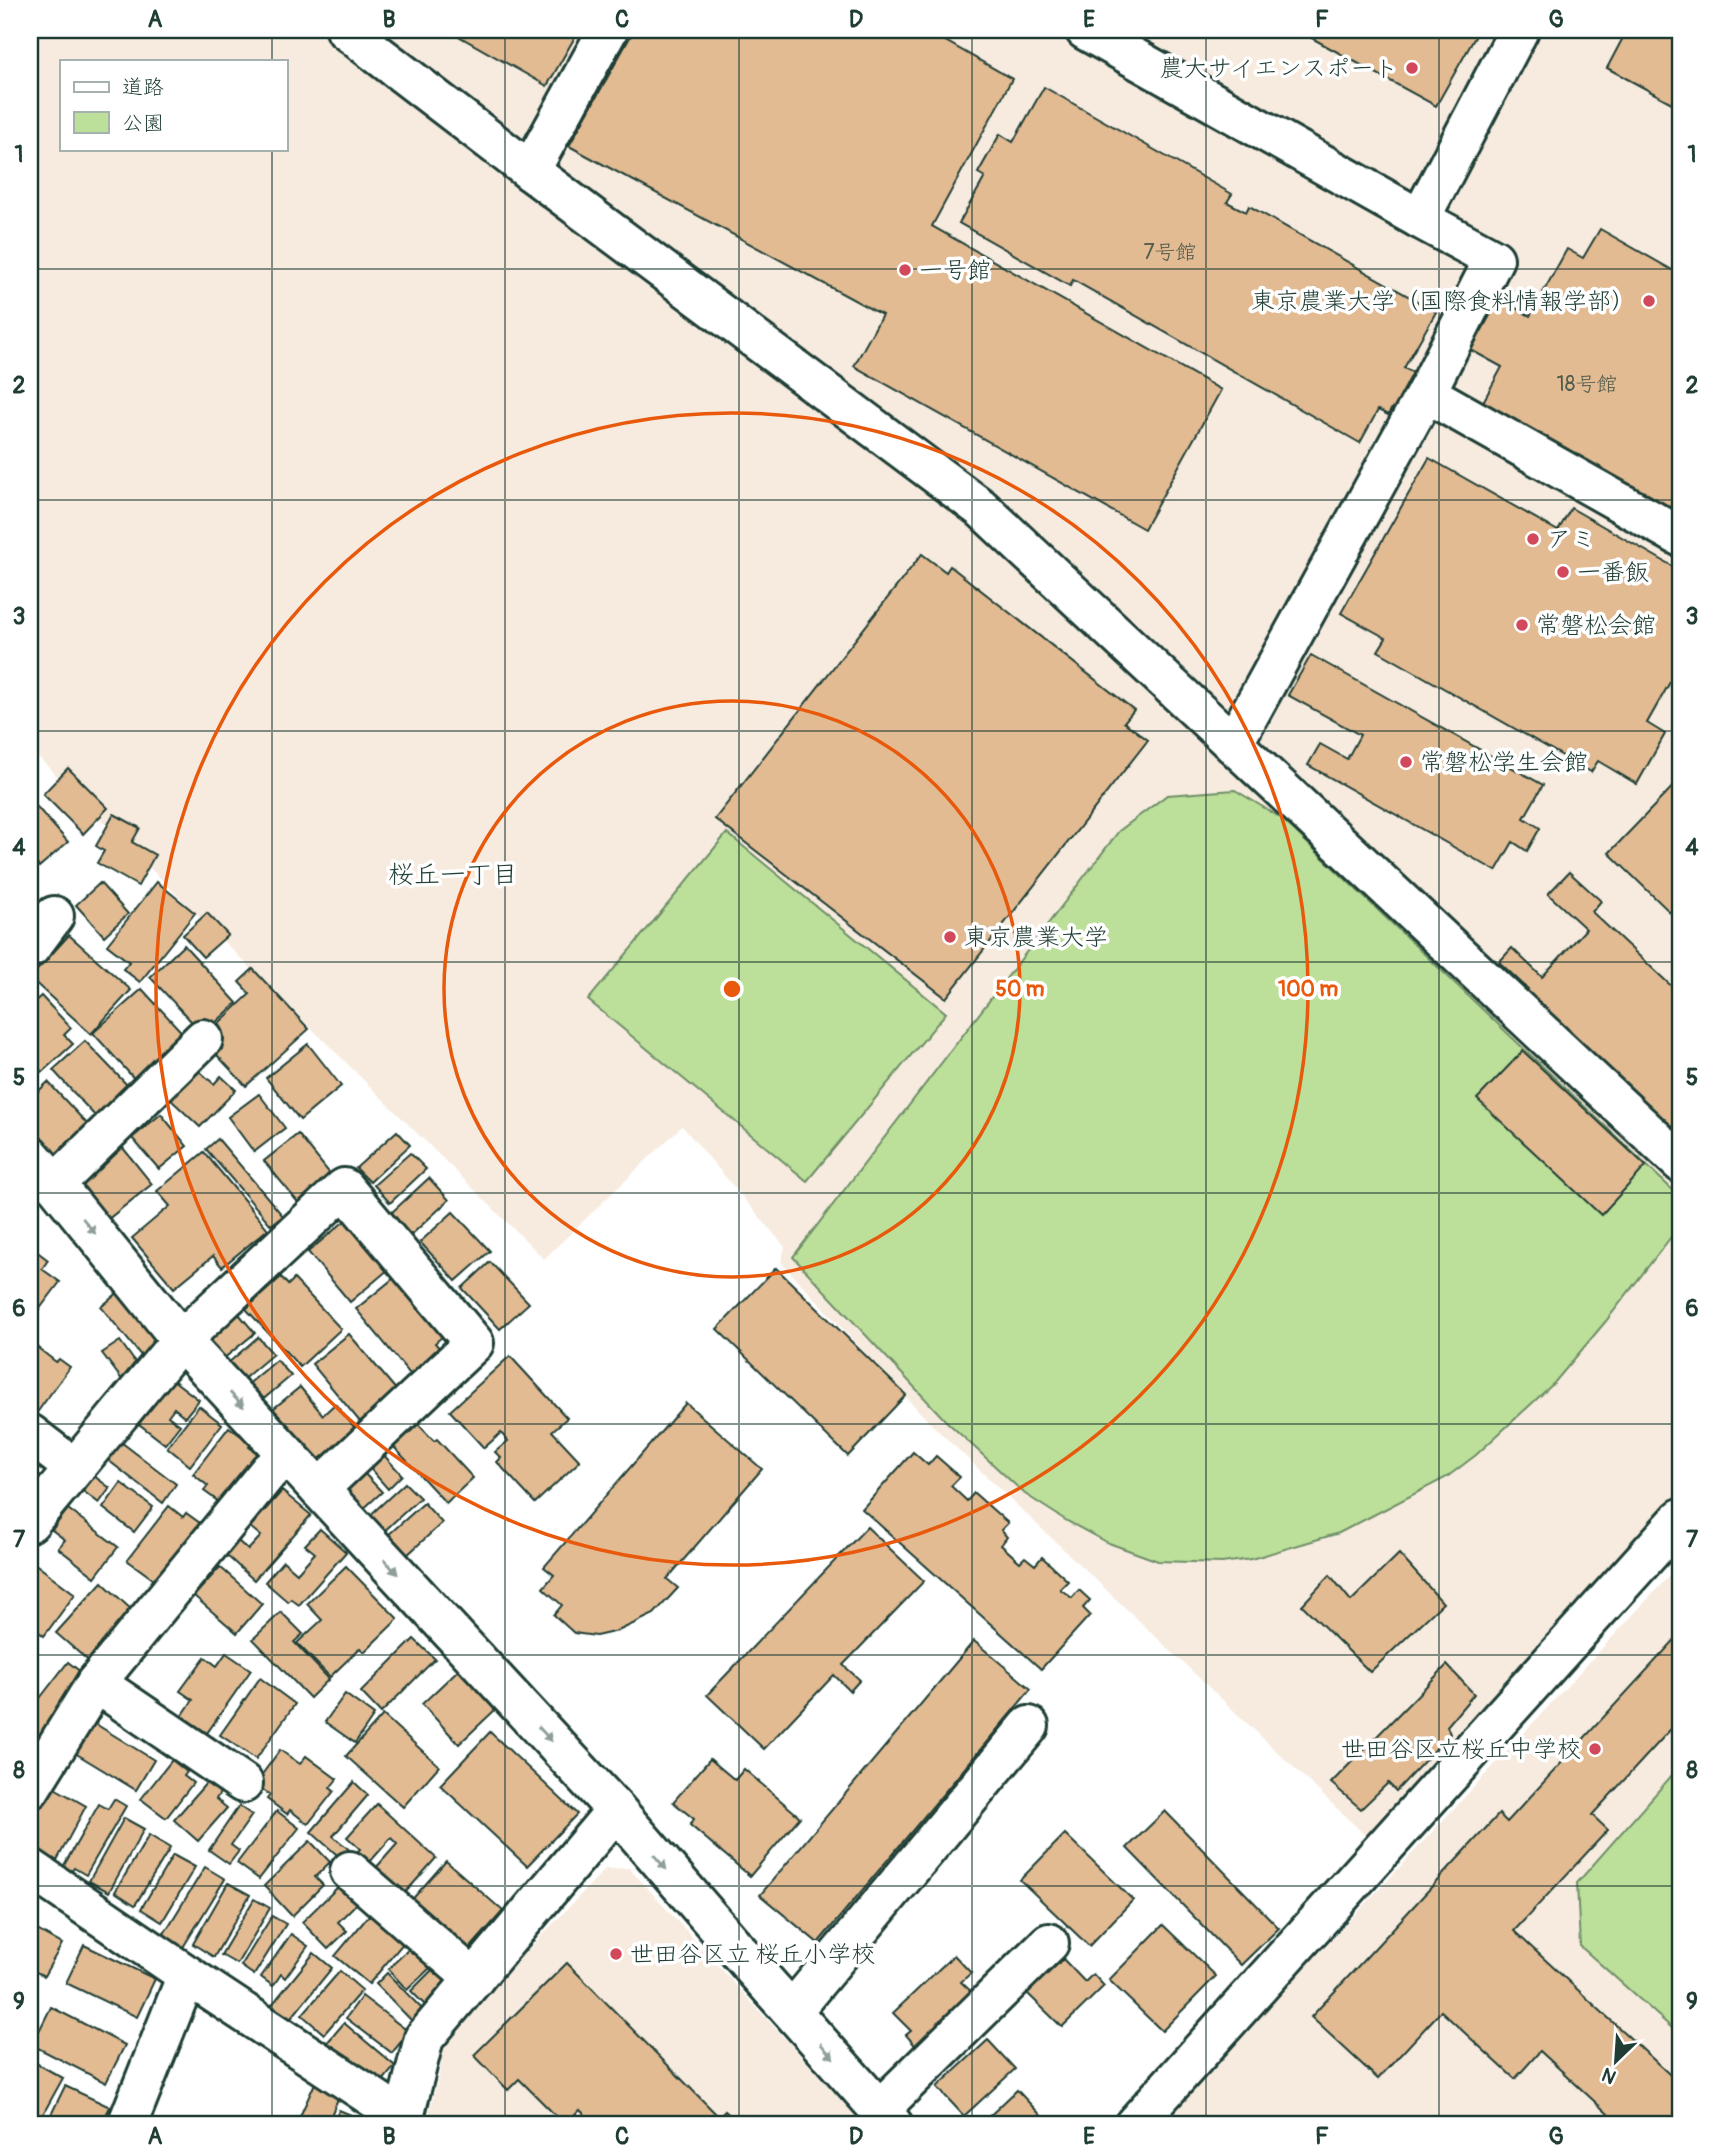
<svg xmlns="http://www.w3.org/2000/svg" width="1711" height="2155" font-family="Pangolin,'Klee One',sans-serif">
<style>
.built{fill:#f7ebdf;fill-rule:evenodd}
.green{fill:#bce09a;stroke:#6e8e67;stroke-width:2}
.building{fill:#e3bb93;stroke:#1f3d34;stroke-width:2}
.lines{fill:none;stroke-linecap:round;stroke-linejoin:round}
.minor-casing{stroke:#1f3d34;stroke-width:44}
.minor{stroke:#fff;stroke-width:38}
.oneway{fill:#8f9e9a}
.grid{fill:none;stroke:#1f3d34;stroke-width:2;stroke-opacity:0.55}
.ring{fill:none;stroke:#e8590c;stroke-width:3.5}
.poi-dot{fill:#d1495b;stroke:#fff;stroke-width:2.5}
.labels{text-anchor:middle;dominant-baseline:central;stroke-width:7;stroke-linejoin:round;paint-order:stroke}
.number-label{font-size:21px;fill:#505c4c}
.poi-label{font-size:24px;fill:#1f3d34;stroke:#fff;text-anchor:start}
.neighbourhood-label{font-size:26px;fill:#1f3d34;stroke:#fff}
.centre{fill:#e8590c;stroke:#fff;stroke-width:3.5}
.ring-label{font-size:21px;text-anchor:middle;font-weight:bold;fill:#e8590c;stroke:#fff;stroke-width:7;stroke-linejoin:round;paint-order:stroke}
.neatline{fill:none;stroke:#1f3d34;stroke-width:2.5}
.grid-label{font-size:23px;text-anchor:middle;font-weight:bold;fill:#1f3d34}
</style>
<rect width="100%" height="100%" fill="#fff"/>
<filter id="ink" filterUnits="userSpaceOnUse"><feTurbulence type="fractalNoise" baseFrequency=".0143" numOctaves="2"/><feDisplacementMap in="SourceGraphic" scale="14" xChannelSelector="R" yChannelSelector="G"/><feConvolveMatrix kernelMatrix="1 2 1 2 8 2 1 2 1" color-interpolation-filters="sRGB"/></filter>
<g filter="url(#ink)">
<g class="built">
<path d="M30,30H1681V1496L1367,1837L929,1422L781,1262L785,1247L682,1126L544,1259L30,749ZM61,61H285V149H61Z"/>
<polygon points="1681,1563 1681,2125 1162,2125 1251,2024 1372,1897"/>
<polygon points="629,1868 864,2125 426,2125 440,2071 444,2038 605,1869"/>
</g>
<g class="green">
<polygon points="1235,790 1281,818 1681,1198 1681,1224 1606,1321 1554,1383 1476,1455 1447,1477 1339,1533 1251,1559 1222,1563 1158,1561 1106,1542 1067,1521 1025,1494 945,1420 793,1257 1119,831 1167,795"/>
<polygon points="727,833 946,1013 807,1181 588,1000"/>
<polygon points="1681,1765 1681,2036 1580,1946 1577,1883"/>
</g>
<g class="building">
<polygon points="448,30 579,30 547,86"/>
<polygon points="634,30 926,30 1012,79 932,226 1221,390 1144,529 854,366 882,315 569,146"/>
<polygon points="1297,30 1479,30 1436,106"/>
<polygon points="1627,30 1681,30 1681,108 1607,68"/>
<polygon points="1044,87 1232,194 1227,202 1246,212 1249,206 1436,312 1404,368 1416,374 1396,410 1392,408 1388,415 1378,410 1360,443 1073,280 1070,286 959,223 985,177 978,173 1000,134 1013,142"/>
<polygon points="1600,229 1681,275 1681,513 1483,402 1502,367 1471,350 1499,299 1530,316 1567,249 1583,258"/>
<polygon points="1429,458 1558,531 1571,508 1681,571 1681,670 1678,668 1647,723 1665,734 1637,784 1598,761 1591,772 1378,651 1386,638 1341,613"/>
<polygon points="922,554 946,572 950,566 1134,710 1124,722 1148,740 946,998 715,819"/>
<polygon points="1311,655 1543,785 1524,818 1540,828 1527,851 1513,842 1496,871 1308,765 1320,744 1347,759 1360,735 1288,695"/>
<polygon points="68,768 108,808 83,834 43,794"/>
<polygon points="1681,778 1681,923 1609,853"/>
<polygon points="37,807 68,842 39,867 30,856 30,814"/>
<polygon points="114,814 140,828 132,842 155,855 138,886 97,863 104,851 96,846"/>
<polygon points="1569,872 1601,901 1592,912 1681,995 1681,1142 1524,994 1528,989 1499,962 1512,948 1542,977 1586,929 1548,894"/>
<polygon points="157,882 195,913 140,982 123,969 129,962 107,945"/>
<polygon points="100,883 128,914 104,936 76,905"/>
<polygon points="207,913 228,935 203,957 183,935"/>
<polygon points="69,935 131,990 91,1034 30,978"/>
<polygon points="184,945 237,1003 203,1034 150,977"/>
<polygon points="253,969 309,1029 246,1086 216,1054 222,1049 208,1033 250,994 239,982"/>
<polygon points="142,989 188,1039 139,1084 93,1033"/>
<polygon points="41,996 71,1028 64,1035 73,1044 42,1072 30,1059 30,997 34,1002"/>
<polygon points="85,1041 129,1087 96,1117 53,1070"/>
<polygon points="308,1044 341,1086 300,1120 266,1078"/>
<polygon points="1523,1051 1646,1166 1601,1215 1477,1099"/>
<polygon points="197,1069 214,1084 221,1076 236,1090 200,1127 170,1099"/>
<polygon points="48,1082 90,1127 55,1159 30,1132 30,1099"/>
<polygon points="259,1094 285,1128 254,1152 228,1117"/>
<polygon points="161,1114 187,1146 159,1169 132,1138"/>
<polygon points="397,1131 410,1145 370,1182 356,1168"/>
<polygon points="298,1134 335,1180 301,1206 264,1161"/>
<polygon points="218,1139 283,1216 271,1225 206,1149"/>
<polygon points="123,1148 152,1184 107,1220 78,1183"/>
<polygon points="204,1152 268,1229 222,1267 213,1256 174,1288 132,1238 170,1206 157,1191"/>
<polygon points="410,1153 426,1169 390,1203 374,1185"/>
<polygon points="429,1178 449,1200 411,1235 390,1214"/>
<polygon points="453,1212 490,1251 456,1281 420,1242"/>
<polygon points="347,1219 389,1269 350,1302 308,1252"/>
<polygon points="30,1238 34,1242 31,1247 48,1260 42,1269 60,1282 32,1319 30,1317"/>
<polygon points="490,1262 529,1303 500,1329 462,1288"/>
<polygon points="776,1268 906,1395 848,1456 717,1329"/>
<polygon points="281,1277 288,1285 294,1279 341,1329 300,1367 246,1309"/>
<polygon points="394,1278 443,1336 435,1343 441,1350 414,1379 356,1309"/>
<polygon points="120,1291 162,1342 142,1357 101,1307"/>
<polygon points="239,1314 255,1333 223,1359 207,1340"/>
<polygon points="30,1334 37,1339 33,1344 56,1362 59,1359 70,1367 33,1418 30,1415"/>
<polygon points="349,1334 398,1392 361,1423 312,1364"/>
<polygon points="258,1337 273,1354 241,1381 227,1364"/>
<polygon points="120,1341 140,1369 123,1381 102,1353"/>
<polygon points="510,1356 567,1418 552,1431 580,1461 535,1503 497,1462 501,1458 495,1452 508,1441 501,1433 484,1448 450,1411"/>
<polygon points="277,1360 291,1376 260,1402 246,1386"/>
<polygon points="173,1380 199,1400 185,1417 174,1408 168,1416 180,1425 165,1444 139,1424"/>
<polygon points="300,1387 323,1415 335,1404 356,1429 317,1461 273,1409"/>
<polygon points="686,1403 762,1469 667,1579 678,1588 654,1614 618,1631 596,1636 574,1633 554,1615 562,1605 543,1588 554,1575 544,1567"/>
<polygon points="199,1406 222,1424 190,1466 167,1447"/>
<polygon points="418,1424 434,1441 437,1439 473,1478 446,1503 393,1446"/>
<polygon points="229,1427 252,1444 249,1447 263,1458 226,1507 204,1491 208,1486 193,1474"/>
<polygon points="121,1442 176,1484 163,1503 108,1460"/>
<polygon points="381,1452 402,1475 388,1489 366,1464"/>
<polygon points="913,1452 928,1465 936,1456 960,1477 951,1486 967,1501 974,1493 1008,1523 1001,1530 1007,1537 1001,1545 1020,1562 1025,1557 1035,1565 1042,1557 1068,1581 1060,1589 1072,1598 1079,1590 1090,1600 1083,1608 1090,1615 1041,1669 862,1509"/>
<polygon points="33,1470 43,1479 30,1494 30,1474"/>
<polygon points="361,1470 382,1492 361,1511 341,1489"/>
<polygon points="94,1476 110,1488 99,1503 83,1491"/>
<polygon points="121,1483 153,1507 134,1532 103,1508"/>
<polygon points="405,1483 420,1498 381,1534 366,1519"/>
<polygon points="282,1491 311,1515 254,1580 226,1555 238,1541 248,1550 261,1536 250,1527"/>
<polygon points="424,1503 442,1523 406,1556 387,1536"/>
<polygon points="169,1506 183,1517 186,1513 204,1526 160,1584 127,1560"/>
<polygon points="68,1509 118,1547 95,1577 58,1548 65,1540 52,1530"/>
<polygon points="867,1527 924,1581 843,1665 860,1680 850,1691 834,1675 764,1749 707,1695"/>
<polygon points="320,1529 346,1552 299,1605 291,1599 288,1602 265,1582 283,1561 297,1573 315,1553 305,1545"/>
<polygon points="1399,1554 1443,1603 1370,1672 1302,1605 1330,1575 1351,1601"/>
<polygon points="30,1560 75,1594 44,1636 30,1625"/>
<polygon points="346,1566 398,1619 364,1652 360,1648 330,1677 297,1643 322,1620 307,1604"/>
<polygon points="220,1567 262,1604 237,1633 194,1596"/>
<polygon points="102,1582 135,1613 91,1663 56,1633"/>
<polygon points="281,1612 303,1634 294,1642 329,1679 310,1698 253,1639"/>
<polygon points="1681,1633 1681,1718 1592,1815 1608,1830 1514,1931 1681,2085 1681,2125 1620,2125 1540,2051 1515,2079 1441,2011 1378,2079 1311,2017 1499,1814 1507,1822"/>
<polygon points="414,1639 435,1659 381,1713 361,1692"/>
<polygon points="974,1641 1031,1689 818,1943 760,1895"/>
<polygon points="226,1653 251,1670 207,1733 182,1716 193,1700 180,1691 205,1657 217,1666"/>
<polygon points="68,1662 86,1676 32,1745 30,1743 30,1711"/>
<polygon points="1447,1665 1474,1694 1447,1726 1450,1734 1396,1791 1388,1783 1361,1809 1331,1783"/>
<polygon points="458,1670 496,1709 459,1744 422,1704"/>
<polygon points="260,1678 295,1704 256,1759 220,1735"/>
<polygon points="345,1694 374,1715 355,1743 325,1722"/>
<polygon points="383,1715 439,1766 403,1807 346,1756"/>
<polygon points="94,1723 154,1760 136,1790 75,1753"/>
<polygon points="490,1732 577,1814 527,1866 440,1785"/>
<polygon points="280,1750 300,1764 306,1756 337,1779 330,1788 334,1791 308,1824 290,1810 287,1814 267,1799 270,1795 255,1784"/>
<polygon points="710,1759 735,1780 744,1769 800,1817 750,1876 690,1825 694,1819 673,1802"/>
<polygon points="172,1760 187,1772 184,1776 193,1783 166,1818 141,1799"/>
<polygon points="207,1782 220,1793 216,1799 227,1808 198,1841 174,1820"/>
<polygon points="354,1782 368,1795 333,1836 352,1852 344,1861 311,1832"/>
<polygon points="51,1786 86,1806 55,1864 30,1850 30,1842 36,1830 30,1825"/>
<polygon points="114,1799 126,1806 86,1875 74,1868 71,1872 63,1867 99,1804 108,1809"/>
<polygon points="377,1804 436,1858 404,1894 375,1869 397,1844 391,1838 369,1863 357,1852 360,1849 347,1837"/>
<polygon points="239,1806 252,1815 231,1845 239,1851 229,1864 209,1850"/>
<polygon points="277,1811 299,1828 259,1879 237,1863"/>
<polygon points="1165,1811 1279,1928 1241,1965 1127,1848"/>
<polygon points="124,1818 144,1829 109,1892 89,1881"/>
<polygon points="1065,1834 1133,1900 1089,1946 1020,1880"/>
<polygon points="149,1835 170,1848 135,1905 115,1892"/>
<polygon points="310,1841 330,1862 315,1877 323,1885 292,1916 264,1886"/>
<polygon points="173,1855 195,1867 162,1922 141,1909"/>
<polygon points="446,1861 503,1911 465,1954 409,1903"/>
<polygon points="205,1867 225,1879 182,1949 162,1937"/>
<polygon points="228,1883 250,1895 214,1957 193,1944"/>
<polygon points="340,1885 357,1903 338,1922 347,1931 328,1949 302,1922"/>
<polygon points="254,1899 270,1908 237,1964 221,1955"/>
<polygon points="371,1913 405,1941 369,1984 335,1956"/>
<polygon points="272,1916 286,1924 254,1975 241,1966"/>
<polygon points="1163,1925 1216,1976 1162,2031 1109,1980"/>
<polygon points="30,1926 62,1944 44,1976 30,1969"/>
<polygon points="291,1934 308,1946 285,1978 281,1974 273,1986 261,1977"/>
<polygon points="84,1945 155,1979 137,2017 66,1983"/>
<polygon points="412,1946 432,1966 407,1990 388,1969"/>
<polygon points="314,1953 332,1968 288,2022 270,2007"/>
<polygon points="954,1955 971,1973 961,1982 976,1996 919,2050 906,2035 911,2031 893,2013"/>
<polygon points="1063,1959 1085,1982 1093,1974 1104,1986 1062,2027 1027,1993"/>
<polygon points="567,1963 719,2117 725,2111 740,2125 595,2125 580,2110 565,2125 519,2079 508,2090 474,2055"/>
<polygon points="436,1966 452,1983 427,2007 411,1991"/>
<polygon points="340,1971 362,1990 324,2034 302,2015"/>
<polygon points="387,1973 423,2010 412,2021 376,1984"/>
<polygon points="362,1996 409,2032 392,2053 346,2018"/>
<polygon points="51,2007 125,2045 106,2083 32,2045"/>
<polygon points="344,2023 395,2066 378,2087 326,2044"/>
<polygon points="988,2040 1015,2069 964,2116 937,2087"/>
<polygon points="34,2062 63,2078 37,2125 30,2125 30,2070"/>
<polygon points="315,2083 340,2094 327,2125 296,2125"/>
<polygon points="65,2086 110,2107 101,2125 46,2125"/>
<polygon points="1017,2090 1050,2125 980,2125"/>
<polygon points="339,2110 375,2125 333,2125"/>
</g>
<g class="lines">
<g class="minor-casing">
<g id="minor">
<polyline points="346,30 530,171 981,508 1681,1163"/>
<polyline points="1085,30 1420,219"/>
<polyline points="530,171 608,30"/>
<polyline points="1426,393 1681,537"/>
<polyline points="1233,744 1426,393 1494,259 1420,219 1519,30"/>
<polyline points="30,948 54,916"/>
<polyline points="30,1155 55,1184 181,1340 616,1810 752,1967 893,2125"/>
<polyline points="55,1184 203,1039"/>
<polyline points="30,1434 74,1468"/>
<polyline points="30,1522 181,1340 344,1188 474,1343 319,1489"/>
<polyline points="96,1683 243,1783"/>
<polyline points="30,1789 96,1683 269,1471 288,1456"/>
<polyline points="30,1868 187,1975 404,2118"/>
<polyline points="350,1871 474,1979"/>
<polyline points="792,2011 1029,1726"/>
<polyline points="879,2110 1049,1943"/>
<polyline points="127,2125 187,1975"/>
<polyline points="402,2125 424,2038 616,1810"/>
<polyline points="1134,2125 1681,1518"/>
</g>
</g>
<use href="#minor" class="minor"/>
</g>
<defs><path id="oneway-solid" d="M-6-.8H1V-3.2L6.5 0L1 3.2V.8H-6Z" transform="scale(1.75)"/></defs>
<g class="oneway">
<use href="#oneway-solid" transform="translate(89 1226) rotate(51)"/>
<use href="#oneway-solid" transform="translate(237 1400) rotate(47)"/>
<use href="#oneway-solid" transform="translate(391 1567) rotate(47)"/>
<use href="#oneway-solid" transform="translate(545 1734) rotate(47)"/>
<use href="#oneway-solid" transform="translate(660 1862) rotate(49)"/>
<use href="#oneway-solid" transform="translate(827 2051) rotate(49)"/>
</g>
</g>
<path class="grid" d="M272,30V61M505,30V2125M739,30V2125M972,30V2125M1206,30V2125M1439,30V2125M272,149V2125M30,269H1681M30,500H1681M30,731H1681M30,962H1681M30,1193H1681M30,1424H1681M30,1655H1681M30,1886H1681"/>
<g class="ring">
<circle cx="732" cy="989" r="288"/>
<circle cx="732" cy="989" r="576"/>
</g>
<g class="poi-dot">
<circle cx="1412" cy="68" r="7"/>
<circle cx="905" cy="270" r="7"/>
<circle cx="1649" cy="301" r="7"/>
<circle cx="1533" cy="539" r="7"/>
<circle cx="1563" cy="572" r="7"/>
<circle cx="1522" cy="625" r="7"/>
<circle cx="1406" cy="762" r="7"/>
<circle cx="950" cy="937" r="7"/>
<circle cx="1595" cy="1749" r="7"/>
<circle cx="616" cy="1954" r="7"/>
</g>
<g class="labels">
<g class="number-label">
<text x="1170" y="252">7号館</text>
<text x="1587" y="384">18号館</text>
</g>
<g class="poi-label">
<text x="1398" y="68" text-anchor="end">農大サイエンスポート</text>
<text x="919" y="270">一号館</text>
<text x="1635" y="301" text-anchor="end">東京農業大学（国際食料情報学部）</text>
<text x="1547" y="539">アミ</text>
<text x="1577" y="572">一番飯</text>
<text x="1536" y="625">常磐松会館</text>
<text x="1420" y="762">常磐松学生会館</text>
<text x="964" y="937">東京農業大学</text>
<text x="1581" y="1749" text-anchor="end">世田谷区立桜丘中学校</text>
<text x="630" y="1954">世田谷区立 桜丘小学校</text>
</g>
<g class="neighbourhood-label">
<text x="453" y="875">桜丘一丁目</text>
</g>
</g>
<circle cx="732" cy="989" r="10" class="centre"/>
<g class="ring-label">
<text x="1020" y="996">50 m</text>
<text x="1308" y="996">100 m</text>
</g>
<rect width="1711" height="2155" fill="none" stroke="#fff" stroke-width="77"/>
<rect x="60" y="60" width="228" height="91" fill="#ffffff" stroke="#a5b1ae" stroke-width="2"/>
<rect x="74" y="82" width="35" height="10" fill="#ffffff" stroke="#a5b1ae" stroke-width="2"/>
<text x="122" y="94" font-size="21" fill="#1f3d34">道路</text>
<rect x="74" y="112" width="35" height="21" fill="#bce09a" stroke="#a5b1ae" stroke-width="2"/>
<text x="122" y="130" font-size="21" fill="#1f3d34">公園</text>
<g transform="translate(1616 2061) rotate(205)" stroke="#ffffff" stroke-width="5" paint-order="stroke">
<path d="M0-5L12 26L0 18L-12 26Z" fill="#1f3d34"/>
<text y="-10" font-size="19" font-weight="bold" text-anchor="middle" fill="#1f3d34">N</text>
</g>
<rect x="38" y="38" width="1634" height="2078" class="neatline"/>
<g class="grid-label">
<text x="155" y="27">A</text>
<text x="389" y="27">B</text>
<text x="622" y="27">C</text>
<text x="856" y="27">D</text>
<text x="1089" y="27">E</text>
<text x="1322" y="27">F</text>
<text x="1556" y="27">G</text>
<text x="19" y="162">1</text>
<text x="1692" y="162">1</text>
<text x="19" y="393">2</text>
<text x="1692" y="393">2</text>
<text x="19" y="624">3</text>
<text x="1692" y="624">3</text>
<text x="19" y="855">4</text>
<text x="1692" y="855">4</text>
<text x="19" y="1085">5</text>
<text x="1692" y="1085">5</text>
<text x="19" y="1316">6</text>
<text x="1692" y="1316">6</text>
<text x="19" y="1547">7</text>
<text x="1692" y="1547">7</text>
<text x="19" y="1778">8</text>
<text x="1692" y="1778">8</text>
<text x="19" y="2009">9</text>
<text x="1692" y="2009">9</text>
<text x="155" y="2144">A</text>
<text x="389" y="2144">B</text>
<text x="622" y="2144">C</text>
<text x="856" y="2144">D</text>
<text x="1089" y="2144">E</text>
<text x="1322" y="2144">F</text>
<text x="1556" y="2144">G</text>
</g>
</svg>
